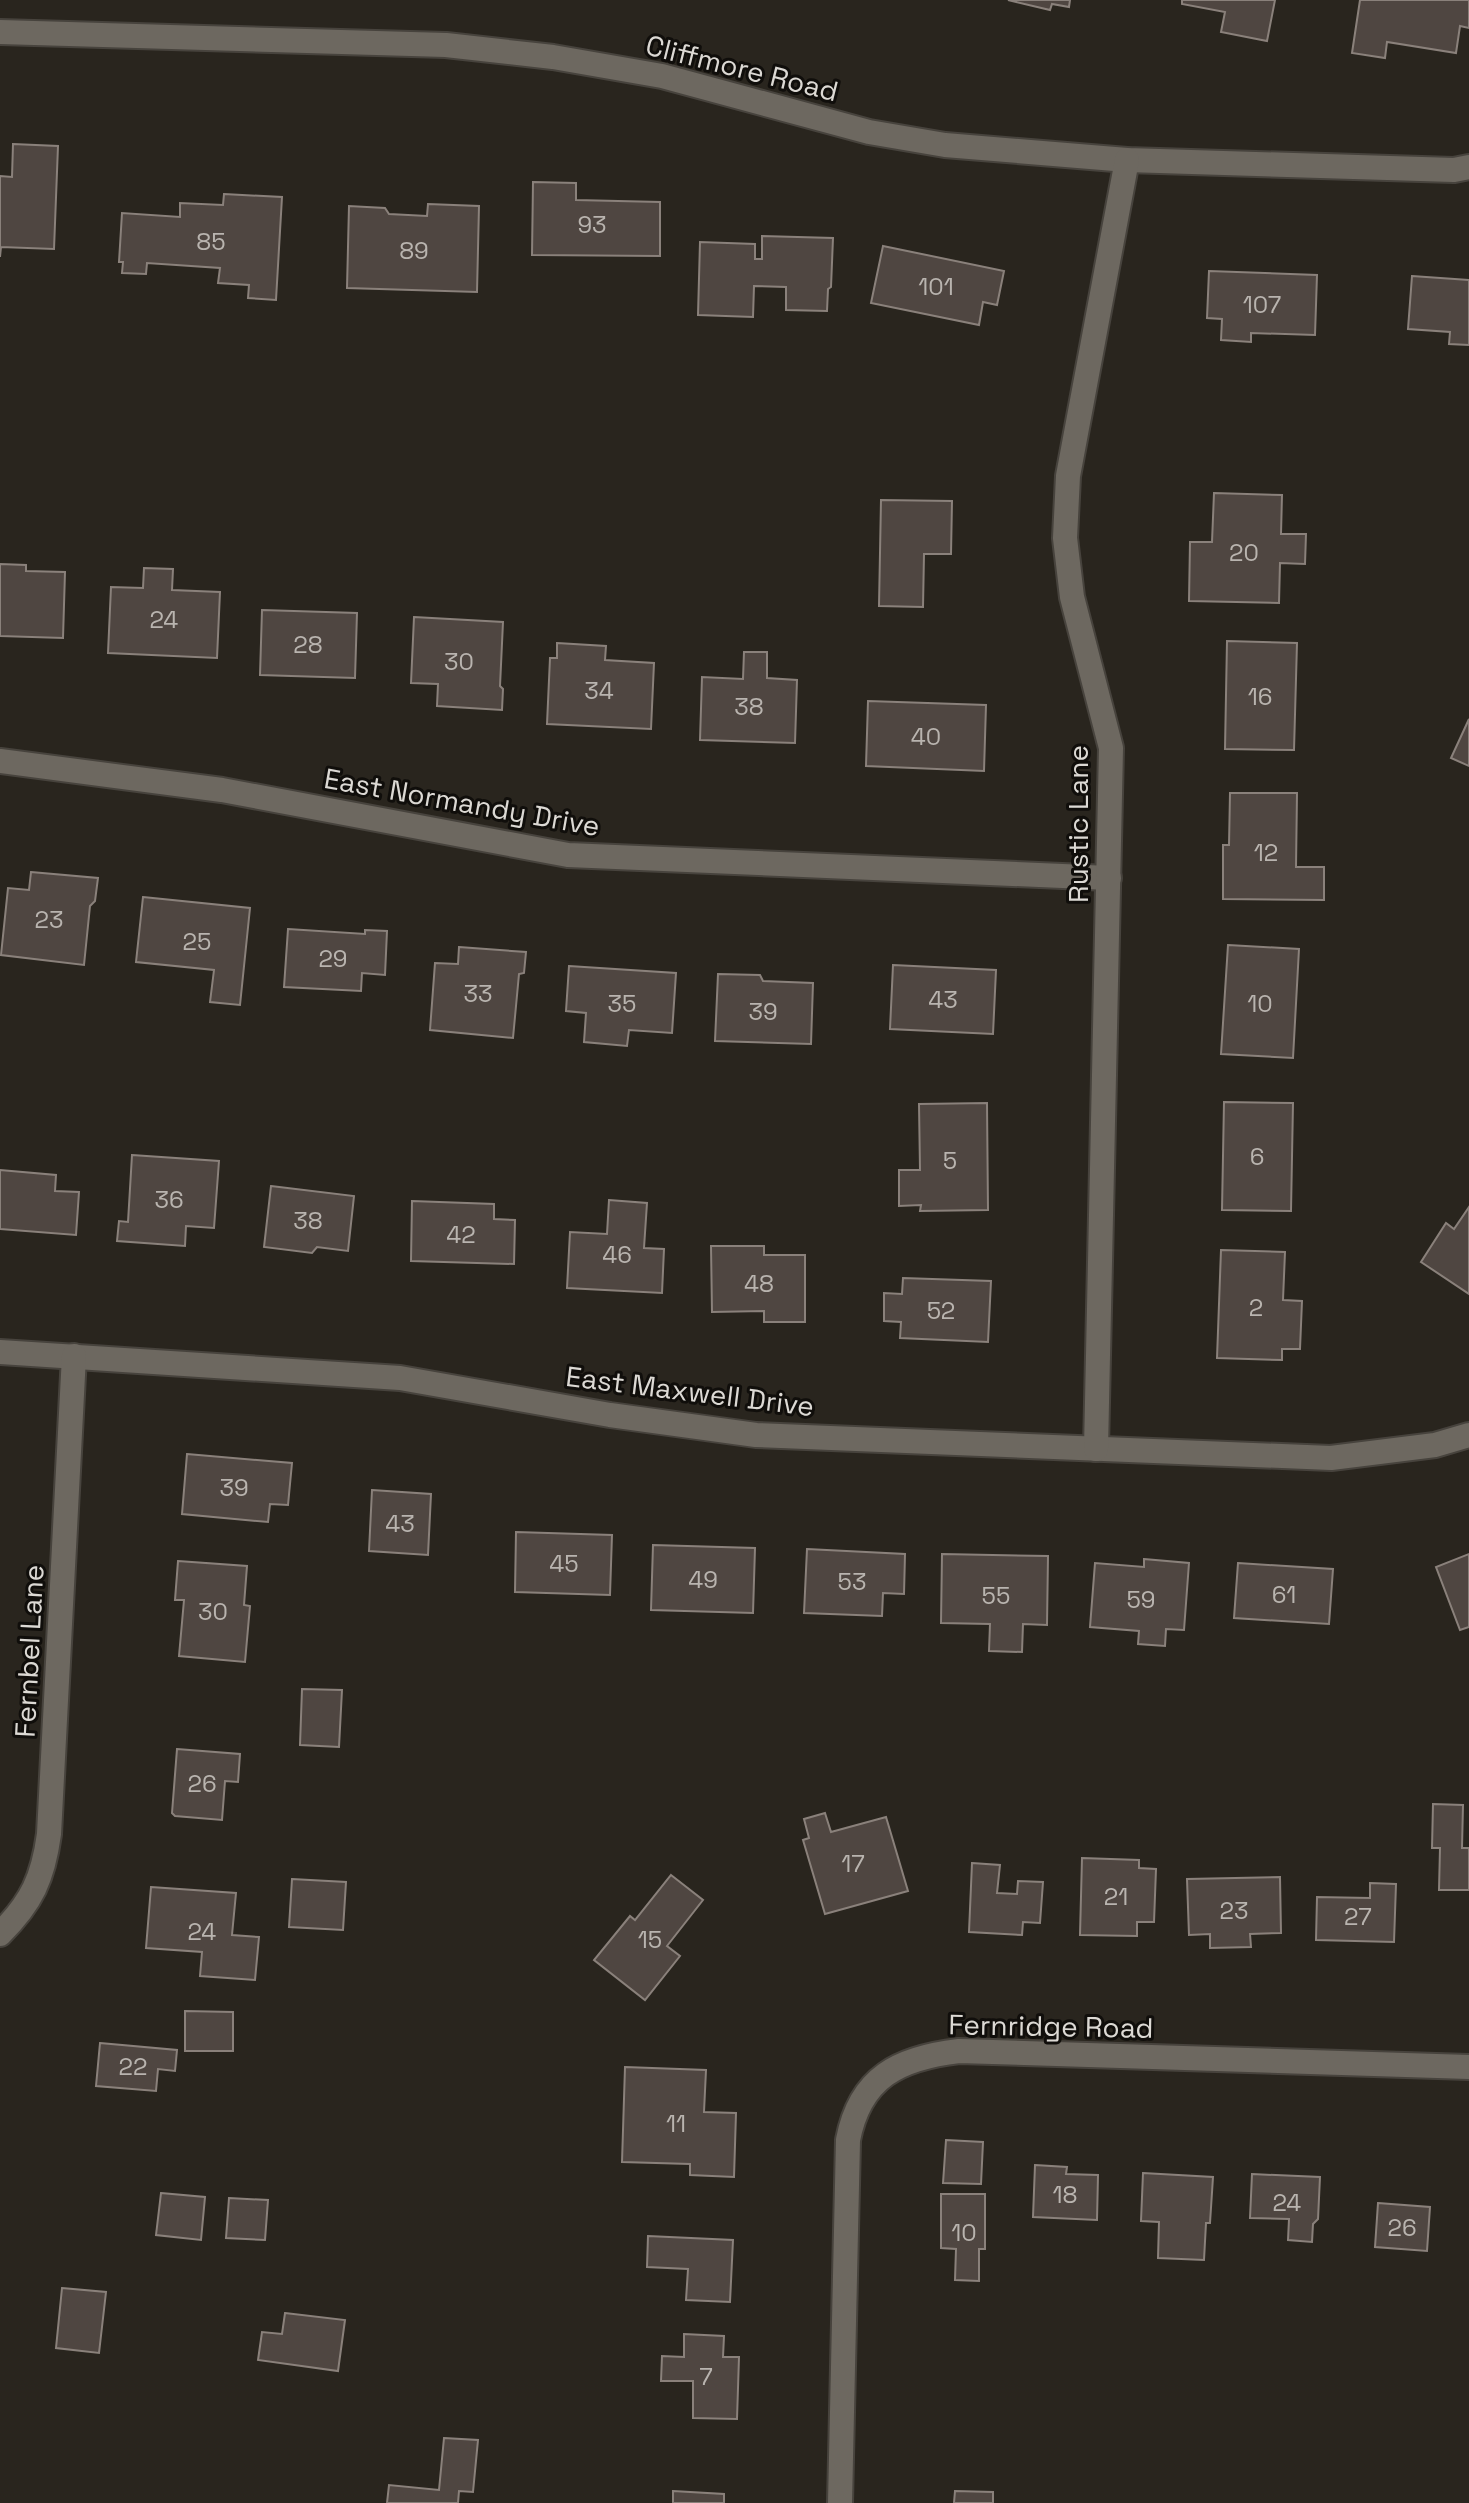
<svg xmlns="http://www.w3.org/2000/svg" width="1469" height="2503" font-family="'Space Grotesk',sans-serif">
<style>
.building{fill:#4f4641;stroke:#8a817b;stroke-width:2}
.lines{fill:none;stroke-linecap:round;stroke-linejoin:round}
.street-casing{stroke:#47433d;stroke-width:28}
.street{stroke:#6d6860;stroke-width:24}
.labels{text-anchor:middle;dominant-baseline:central;stroke-width:6;stroke-linejoin:round;paint-order:stroke}
.number-label{font-size:24px;fill:#b9b4af}
.street-label{font-size:28px;fill:#dcd9d4;stroke:#100e0b}
</style>
<rect width="100%" height="100%" fill="#29251e"/>
<g class="building">
<polygon points="1008,0 1070,0 1069,7 1052,4 1050,10"/>
<polygon points="1182,0 1275,0 1267,41 1221,32 1225,12 1182,4"/>
<polygon points="1360,0 1469,0 1469,28 1460,26 1456,53 1387,42 1385,58 1352,53"/>
<polygon points="13,144 58,146 54,249 1,247 0,257 0,176 12,177"/>
<polygon points="533,182 576,183 576,200 660,202 660,256 532,255"/>
<polygon points="224,194 282,197 276,300 248,298 249,285 218,283 220,268 147,263 146,274 122,273 123,262 119,262 122,213 180,217 180,203 223,205"/>
<polygon points="428,204 479,206 477,292 347,288 349,206 385,208 389,214 427,216"/>
<polygon points="762,236 833,238 831,287 828,289 827,311 786,310 786,287 754,286 753,317 698,315 700,242 755,244 755,259 762,259"/>
<polygon points="883,246 1004,271 997,305 983,302 979,325 871,303"/>
<polygon points="1209,271 1317,275 1315,335 1251,333 1251,342 1221,340 1222,319 1207,318"/>
<polygon points="1412,276 1469,280 1469,345 1449,344 1450,332 1408,329"/>
<polygon points="1214,493 1282,495 1281,534 1306,534 1305,564 1280,563 1279,603 1189,601 1190,542 1212,542"/>
<polygon points="881,500 952,501 951,554 924,554 923,607 879,606"/>
<polygon points="0,564 26,565 26,571 65,572 63,638 0,636"/>
<polygon points="144,568 173,569 172,590 220,592 217,658 108,653 111,587 143,588"/>
<polygon points="262,610 357,613 355,678 260,675"/>
<polygon points="414,617 503,622 500,686 503,689 502,710 437,706 438,684 411,683"/>
<polygon points="1227,641 1297,643 1294,750 1225,749"/>
<polygon points="557,643 606,646 605,660 654,663 651,729 547,724 550,658 557,658"/>
<polygon points="744,652 767,652 767,678 797,680 795,743 700,740 702,677 743,679"/>
<polygon points="868,701 986,705 984,771 866,766"/>
<polygon points="1469,719 1469,766 1451,758"/>
<polygon points="1230,793 1297,793 1296,867 1324,867 1324,900 1223,899 1223,845 1229,845"/>
<polygon points="31,872 98,878 95,901 90,906 84,965 1,955 8,888 29,890"/>
<polygon points="143,897 250,908 240,1005 210,1002 214,970 136,962"/>
<polygon points="288,929 365,934 365,930 387,931 385,975 362,973 361,991 284,987"/>
<polygon points="1228,945 1299,949 1293,1058 1221,1054"/>
<polygon points="459,947 526,952 524,973 519,974 513,1038 430,1030 435,963 458,964"/>
<polygon points="893,965 996,970 993,1034 890,1029"/>
<polygon points="569,966 676,973 672,1033 629,1030 627,1046 584,1042 586,1013 566,1011"/>
<polygon points="718,974 760,975 763,981 813,983 811,1044 715,1041"/>
<polygon points="1224,1102 1293,1103 1291,1211 1222,1210"/>
<polygon points="987,1103 988,1210 920,1211 921,1205 899,1206 899,1170 920,1170 919,1104"/>
<polygon points="132,1155 219,1161 214,1228 186,1226 185,1246 117,1241 119,1221 128,1222"/>
<polygon points="0,1170 56,1175 55,1191 79,1192 76,1235 0,1229"/>
<polygon points="271,1186 354,1196 348,1251 317,1247 312,1253 264,1247"/>
<polygon points="609,1200 647,1203 644,1248 664,1249 662,1293 567,1288 570,1232 607,1234"/>
<polygon points="412,1201 494,1204 494,1219 515,1220 514,1264 411,1261"/>
<polygon points="1469,1207 1469,1294 1421,1262 1446,1223 1454,1229"/>
<polygon points="711,1246 764,1246 764,1255 805,1255 805,1322 764,1322 764,1311 712,1312"/>
<polygon points="1221,1250 1285,1252 1283,1300 1302,1301 1300,1349 1282,1349 1282,1360 1217,1358"/>
<polygon points="903,1278 991,1281 988,1342 900,1338 901,1322 884,1321 884,1293 902,1294"/>
<polygon points="187,1454 292,1463 288,1505 270,1504 268,1522 182,1514"/>
<polygon points="372,1490 431,1494 428,1555 369,1551"/>
<polygon points="516,1532 612,1535 610,1595 515,1592"/>
<polygon points="653,1545 755,1548 753,1613 651,1610"/>
<polygon points="807,1549 905,1554 904,1594 883,1593 882,1616 804,1613"/>
<polygon points="942,1554 1048,1556 1047,1625 1023,1624 1022,1652 989,1651 990,1624 941,1623"/>
<polygon points="1469,1554 1469,1627 1460,1630 1436,1567"/>
<polygon points="1144,1559 1189,1563 1184,1630 1166,1629 1165,1646 1138,1644 1139,1631 1090,1627 1095,1563 1144,1567"/>
<polygon points="178,1561 247,1566 244,1605 250,1606 245,1662 179,1656 184,1600 175,1600"/>
<polygon points="1238,1563 1333,1569 1329,1624 1234,1618"/>
<polygon points="302,1689 342,1690 339,1747 300,1745"/>
<polygon points="177,1749 240,1754 238,1782 225,1781 222,1820 175,1816 172,1813"/>
<polygon points="1433,1804 1463,1805 1462,1848 1469,1848 1469,1890 1439,1890 1440,1848 1432,1848"/>
<polygon points="825,1813 831,1832 886,1817 908,1891 825,1914 803,1840 809,1838 804,1819"/>
<polygon points="1082,1858 1139,1860 1139,1868 1156,1869 1154,1922 1137,1922 1137,1936 1080,1935"/>
<polygon points="972,1863 1000,1865 997,1893 1017,1894 1018,1881 1043,1882 1040,1923 1023,1922 1022,1935 969,1932"/>
<polygon points="671,1875 703,1900 667,1946 680,1956 645,2000 594,1960 630,1916 635,1920"/>
<polygon points="1280,1877 1281,1933 1250,1934 1251,1947 1210,1948 1210,1934 1189,1935 1187,1879"/>
<polygon points="292,1879 346,1882 343,1930 289,1927"/>
<polygon points="1370,1883 1396,1884 1394,1942 1316,1940 1317,1897 1370,1898"/>
<polygon points="151,1887 236,1893 232,1935 259,1937 255,1980 200,1976 202,1952 146,1948"/>
<polygon points="185,2011 233,2012 233,2051 185,2051"/>
<polygon points="100,2043 177,2050 175,2071 158,2069 156,2091 96,2086"/>
<polygon points="625,2067 706,2070 704,2112 736,2113 734,2177 690,2175 690,2164 622,2162"/>
<polygon points="946,2140 983,2142 981,2184 943,2183"/>
<polygon points="1035,2165 1067,2167 1066,2174 1098,2175 1097,2220 1033,2217"/>
<polygon points="1143,2173 1213,2177 1210,2223 1206,2223 1204,2260 1158,2258 1159,2222 1141,2221"/>
<polygon points="1252,2174 1320,2177 1318,2219 1313,2224 1312,2242 1288,2240 1289,2219 1250,2218"/>
<polygon points="161,2193 205,2197 201,2240 156,2235"/>
<polygon points="941,2194 985,2194 985,2249 979,2249 979,2281 955,2280 956,2249 941,2248"/>
<polygon points="229,2198 268,2200 265,2240 226,2238"/>
<polygon points="1378,2203 1430,2207 1427,2251 1375,2247"/>
<polygon points="648,2236 733,2240 730,2302 686,2300 688,2269 647,2267"/>
<polygon points="62,2288 106,2292 99,2353 56,2348"/>
<polygon points="285,2313 345,2320 338,2371 258,2360 262,2332 282,2334"/>
<polygon points="684,2334 724,2336 723,2357 739,2357 737,2419 693,2418 693,2381 661,2381 662,2356 684,2357"/>
<polygon points="444,2438 478,2440 473,2492 459,2491 458,2503 387,2503 389,2485 439,2490"/>
<polygon points="673,2491 724,2494 724,2503 673,2503"/>
<polygon points="955,2491 993,2492 993,2503 954,2503"/>
</g>
<g class="lines">
<g class="street-casing">
<g id="street">
<polyline points="0,32 446,45 553,57 662,76 869,132 945,145 1127,160 1454,170 1469,167"/>
<polyline points="0,761 222,790 568,855 1109,878"/>
<polyline points="0,1352 400,1378 610,1415 756,1435 1331,1458 1435,1445 1469,1435"/>
<polyline points="1096,1449 1111,748 1072,597 1065,538 1068,476 1127,160"/>
<path d="M0,1934C32,1902 43,1878 49,1834L74,1356"/>
<path d="M840,2503L848,2140C860,2077 899,2058 959,2051L1469,2067"/>
</g>
</g>
<use href="#street" class="street"/>
</g>
<g class="labels">
<g class="number-label">
<text x="592" y="224">93</text>
<text x="211" y="241">85</text>
<text x="414" y="250">89</text>
<text x="936" y="286">101</text>
<text x="1262" y="304">107</text>
<text x="1244" y="552">20</text>
<text x="164" y="619">24</text>
<text x="308" y="644">28</text>
<text x="459" y="661">30</text>
<text x="599" y="690">34</text>
<text x="1260" y="696">16</text>
<text x="749" y="706">38</text>
<text x="926" y="736">40</text>
<text x="1266" y="852">12</text>
<text x="49" y="919">23</text>
<text x="197" y="941">25</text>
<text x="333" y="958">29</text>
<text x="478" y="993">33</text>
<text x="943" y="999">43</text>
<text x="622" y="1003">35</text>
<text x="1260" y="1003">10</text>
<text x="763" y="1011">39</text>
<text x="1257" y="1156">6</text>
<text x="950" y="1160">5</text>
<text x="169" y="1199">36</text>
<text x="308" y="1220">38</text>
<text x="461" y="1234">42</text>
<text x="617" y="1254">46</text>
<text x="759" y="1283">48</text>
<text x="1256" y="1307">2</text>
<text x="941" y="1310">52</text>
<text x="234" y="1487">39</text>
<text x="400" y="1523">43</text>
<text x="564" y="1563">45</text>
<text x="703" y="1579">49</text>
<text x="852" y="1581">53</text>
<text x="1284" y="1594">61</text>
<text x="996" y="1595">55</text>
<text x="1141" y="1599">59</text>
<text x="213" y="1611">30</text>
<text x="202" y="1783">26</text>
<text x="853" y="1863">17</text>
<text x="1116" y="1896">21</text>
<text x="1234" y="1910">23</text>
<text x="1358" y="1916">27</text>
<text x="202" y="1931">24</text>
<text x="650" y="1939">15</text>
<text x="133" y="2066">22</text>
<text x="676" y="2123">11</text>
<text x="1065" y="2194">18</text>
<text x="1287" y="2202">24</text>
<text x="1402" y="2227">26</text>
<text x="964" y="2232">10</text>
<text x="706" y="2376">7</text>
</g>
<g class="street-label">
<text transform="translate(742 68) rotate(14)">Cliffmore Road</text>
<text transform="translate(462 802) rotate(10)">East Normandy Drive</text>
<text transform="translate(1078 824) rotate(-90)">Rustic Lane</text>
<text transform="translate(690 1391) rotate(7)">East Maxwell Drive</text>
<text transform="translate(29 1651) rotate(-87)">Fernbel Lane</text>
<text transform="translate(1051 2026) rotate(1)">Fernridge Road</text>
</g>
</g>
</svg>
